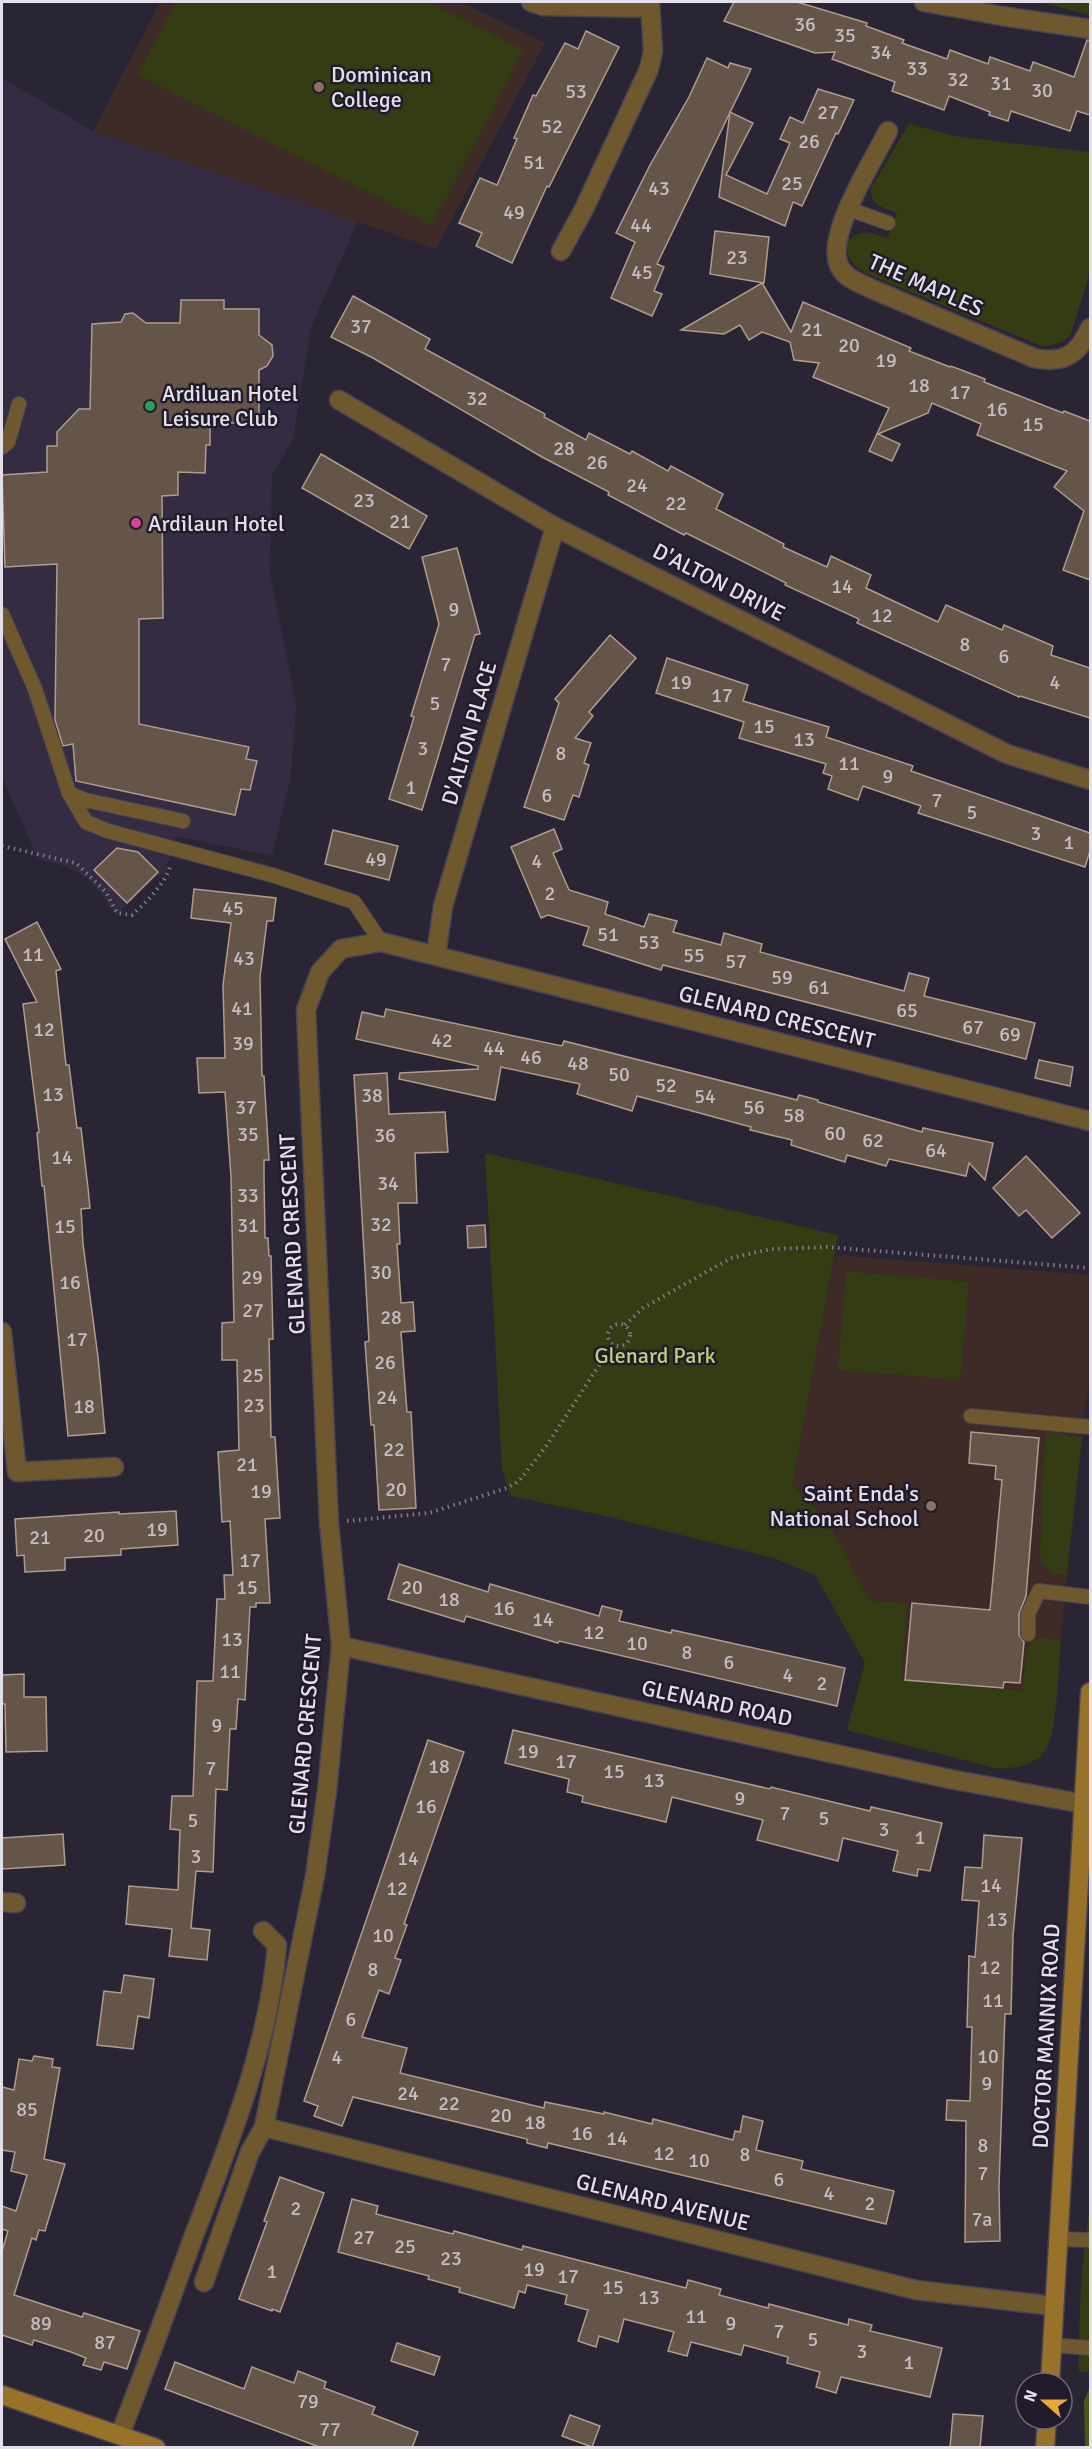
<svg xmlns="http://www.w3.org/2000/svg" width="1092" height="2449" font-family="Signika,sans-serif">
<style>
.built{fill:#342c42}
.education{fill:#3e2a27}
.green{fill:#343c14}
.forest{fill:#4a5716}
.building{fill:#655448;stroke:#b09c8f;stroke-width:1.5}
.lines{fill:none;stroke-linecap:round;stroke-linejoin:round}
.lane-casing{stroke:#484352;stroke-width:16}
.street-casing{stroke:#484352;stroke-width:21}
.secondary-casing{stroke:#484352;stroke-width:21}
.path{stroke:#7f7b89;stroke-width:4;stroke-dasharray:1.5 4.5;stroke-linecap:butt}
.lane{stroke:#70582e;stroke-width:14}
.street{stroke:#70582e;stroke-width:18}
.secondary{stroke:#987229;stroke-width:18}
.education-dot{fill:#8d6e63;stroke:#211b2b;stroke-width:2}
.leisure-dot{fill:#2e9e5b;stroke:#211b2b;stroke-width:2}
.hotel-dot{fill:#d1479c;stroke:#211b2b;stroke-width:2}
.labels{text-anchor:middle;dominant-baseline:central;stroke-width:5;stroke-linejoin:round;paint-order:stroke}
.number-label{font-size:20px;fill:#c4bdc2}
.poi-label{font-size:22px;fill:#e3e0eb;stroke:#211b2b;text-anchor:start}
.street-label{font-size:22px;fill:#e3e0eb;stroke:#211b2b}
.park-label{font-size:22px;fill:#bcd278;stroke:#211b2b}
</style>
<rect width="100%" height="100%" fill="#2a2535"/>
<polygon class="built" points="2,78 93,131 358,221 311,328 293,439 272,474 270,573 296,706 291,775 272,856 175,836 164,873 158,876 116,915 90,880 68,867 38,859 2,777"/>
<g class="education">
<polygon points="160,2 461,2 545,43 436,249 93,131"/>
<polygon points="835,1255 1090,1275 1090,1380 1084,1415 1070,1539 1052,1734 1047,1749 1025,1765 999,1769 847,1730 865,1663 815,1575 777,1559"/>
</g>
<g class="green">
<polygon points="176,2 429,2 523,50 432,226 138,75"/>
<polygon points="1039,2 1090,2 1090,15"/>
<path d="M909,124L960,137L1090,152V272L1071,334L1064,341L1044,347L865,273C854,266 845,256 847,242C861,228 870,233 887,238L897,213C883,207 870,206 871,188Z"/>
<path d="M485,1153L838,1235L792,1485L811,1503L832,1530L870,1601L907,1603L901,1680L1022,1691L1027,1653L1031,1641L1041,1638L1061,1640C1059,1663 1057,1735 1045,1751C1035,1765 1015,1768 999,1769L847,1730L865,1663L815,1575L777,1559L605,1516L511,1496L502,1470Z"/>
<polygon points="846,1271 969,1282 960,1380 838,1370"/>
<polygon points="1047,1432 1082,1437 1067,1575 1052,1574 1043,1564 1040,1556 1045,1435"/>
<path d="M1089,2210H1090V2373L1079,2372C1078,2317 1082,2264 1089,2210Z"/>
</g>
<polygon class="forest" points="1090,2387 1090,2447 1085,2447 1084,2401"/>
<g class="building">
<polygon points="734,2 797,2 867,23 866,26 904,40 902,43 947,59 950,50 988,64 990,57 1030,71 1033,62 1074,77 1087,40 1090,40 1090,115 1077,111 1070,131 1011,111 1008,121 989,115 990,112 949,96 944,110 892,91 895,82 832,59 835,52 815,53 724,21"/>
<polygon points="586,31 619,47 549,187 547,186 512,263 476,246 482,233 459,223 480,178 497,185 517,139 514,138 533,95 536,96 565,43 578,49"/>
<polygon points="707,58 728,68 730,63 751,69 657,264 664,267 654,291 662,294 652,316 611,298 635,242 616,233 650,165 689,97"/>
<polygon points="818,89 854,100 838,134 836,133 802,206 793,202 785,226 719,197 730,112 753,123 726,175 767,194 790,143 780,139 790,117 803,123"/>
<polygon points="715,231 769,237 764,283 710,274"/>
<polygon points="762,283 791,332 803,302 911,348 909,351 950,367 951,366 985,379 984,382 1063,413 1064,411 1090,421 1090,580 1063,570 1084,511 1054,487 1067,471 977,435 981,424 932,403 928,413 878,434 900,444 892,461 869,451 889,408 813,377 819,363 794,360 790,342 762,332 749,340 740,325 724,334 681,330"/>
<polygon points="353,296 430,339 425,349 545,414 544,417 586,440 589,433 630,454 632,451 668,471 671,466 723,494 716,509 784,544 783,547 827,567 831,556 871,575 866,588 938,622 946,605 1002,630 1004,625 1053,646 1051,655 1090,668 1090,718 1020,696 1019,697 857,623 859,619 785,585 786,583 686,533 684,535 608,495 609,492 542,457 373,358 331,337"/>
<polygon points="181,300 224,300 224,309 259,309 259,335 272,345 273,356 267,366 259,370 259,422 210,424 210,445 206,445 205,473 178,472 178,495 162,496 163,618 139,619 139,724 249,747 246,759 257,761 250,790 241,789 235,815 76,781 73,744 63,746 55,720 57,564 5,567 2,475 47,472 47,446 57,446 57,432 79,409 90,409 92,324 121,322 125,314 133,313 146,323 180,323"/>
<polygon points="321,454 427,516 409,549 302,488"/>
<polygon points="457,548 480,634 475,635 422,810 389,799 414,717 411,716 439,624 422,557"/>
<polygon points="610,635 636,658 589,712 593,716 575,738 591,743 584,763 589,765 579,797 573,795 564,820 524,807 559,703 555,699"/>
<polygon points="667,658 748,685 743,701 829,727 826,737 913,766 911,771 1090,833 1090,851 1085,867 918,813 921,806 863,786 858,800 828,789 832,776 823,773 826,764 739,738 744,722 656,693"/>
<polygon points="554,829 562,849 553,853 569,890 608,902 605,914 644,927 649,914 677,921 673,932 721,945 724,933 762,944 760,952 904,991 909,973 929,978 924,996 1035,1023 1026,1059 663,965 661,970 583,945 589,927 548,915 541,918 511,847"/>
<polygon points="333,830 398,846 389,880 325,864"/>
<polygon points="117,848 138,852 158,872 127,903 94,870"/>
<polygon points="194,889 276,898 273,921 267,921 260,977 262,1076 264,1076 269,1160 264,1160 264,1177 265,1238 268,1238 269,1256 271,1256 273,1339 269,1339 271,1437 275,1437 280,1518 265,1519 270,1603 256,1603 256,1607 250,1607 245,1700 238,1699 236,1729 230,1729 227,1790 216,1789 213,1872 196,1871 191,1928 210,1930 207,1960 169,1956 172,1929 126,1924 129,1886 178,1890 180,1830 170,1829 172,1796 193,1796 197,1681 213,1681 217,1599 225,1599 224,1575 233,1575 230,1521 222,1522 218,1452 239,1450 237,1360 222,1360 222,1323 234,1322 231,1177 225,1092 199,1093 197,1058 225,1058 223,985 231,923 191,918"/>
<polygon points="37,922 61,969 56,971 66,1065 69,1065 77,1128 81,1128 88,1188 90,1208 81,1209 83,1244 98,1357 105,1433 68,1436 44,1186 42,1186 37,1133 39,1132 23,1004 37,1002 5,939"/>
<polygon points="386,1009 562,1046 564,1041 797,1100 799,1095 818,1100 818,1102 922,1132 923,1128 993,1143 985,1180 969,1163 966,1176 889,1159 886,1166 847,1155 845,1162 791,1145 792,1140 750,1130 751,1127 637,1096 632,1111 577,1094 580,1084 501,1067 495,1100 399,1079 400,1073 478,1069 478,1066 356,1039 362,1012 384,1017"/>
<polygon points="1039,1060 1073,1067 1070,1086 1035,1078"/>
<polygon points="387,1073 389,1114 445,1112 448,1152 415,1153 417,1203 398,1203 400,1244 397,1244 401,1303 413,1302 415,1331 401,1332 407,1412 411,1412 416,1508 379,1510 374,1425 371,1425 365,1342 369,1341 354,1075"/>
<polygon points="1026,1156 1080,1213 1052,1238 1026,1210 1019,1216 993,1188"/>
<polygon points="485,1225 486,1247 468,1248 467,1226"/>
<polygon points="971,1432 1039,1438 1026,1596 1019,1614 1019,1635 1024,1642 1020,1683 1004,1682 1003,1688 905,1680 912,1603 990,1610 1002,1480 995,1479 996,1466 969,1463"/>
<polygon points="176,1511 178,1545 121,1549 121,1555 65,1558 65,1570 25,1572 24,1555 17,1556 15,1519 119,1512 119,1514"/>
<polygon points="399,1564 488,1592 490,1584 599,1616 602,1606 622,1611 619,1621 671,1633 672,1630 845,1668 837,1706 559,1641 558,1643 466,1616 464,1622 388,1599"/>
<polygon points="24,1674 24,1697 46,1697 47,1751 6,1752 5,1704 2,1704 2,1675"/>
<polygon points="513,1730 770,1789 771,1787 870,1811 871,1807 942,1823 930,1871 918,1869 917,1876 893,1871 898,1851 843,1838 838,1861 757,1840 763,1820 672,1797 666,1822 582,1802 583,1796 567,1792 569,1779 505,1763"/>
<polygon points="428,1740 464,1752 404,1924 407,1925 395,1958 401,1960 389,1994 379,1990 362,2037 407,2048 400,2073 544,2108 545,2102 604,2114 604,2112 652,2124 653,2119 733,2140 735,2131 740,2132 743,2116 763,2121 756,2150 803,2161 801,2169 894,2191 886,2224 548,2143 547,2148 527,2143 527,2139 353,2097 342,2126 314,2116 318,2106 304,2101"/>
<polygon points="63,1834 65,1865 2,1869 2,1838"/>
<polygon points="984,1835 1022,1838 1013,1936 1011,2014 1005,2014 999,2186 1000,2241 965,2242 966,2121 946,2120 947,2100 970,2101 972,2027 967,2027 969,1956 975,1957 979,1901 962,1900 965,1867 982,1868"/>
<polygon points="124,1975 154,1979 149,2018 138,2016 133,2049 97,2045 104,1991 121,1993"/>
<polygon points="34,2056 53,2059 52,2067 60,2068 44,2159 65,2164 45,2231 39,2230 36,2240 32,2238 14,2295 82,2317 84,2313 140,2331 127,2369 104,2362 101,2370 83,2365 86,2358 71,2352 34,2340 32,2345 2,2335 2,2251 8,2231 2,2229 2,2206 16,2211 27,2175 11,2171 15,2152 2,2150 2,2087 14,2090 19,2059 32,2061"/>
<polygon points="280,2177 324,2193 280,2312 272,2309 272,2311 239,2299 267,2222 264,2221"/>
<polygon points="352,2199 378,2206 376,2214 453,2234 454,2231 522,2250 523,2246 686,2288 688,2280 721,2289 719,2295 768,2308 769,2304 848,2325 849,2319 872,2325 870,2331 942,2348 930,2397 841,2377 836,2393 816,2387 820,2372 787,2363 788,2357 744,2345 741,2355 691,2342 687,2356 668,2351 674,2332 624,2319 618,2342 599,2336 596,2347 578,2341 588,2310 565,2304 567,2295 527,2285 525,2293 519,2291 514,2308 459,2292 460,2288 428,2279 429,2276 338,2252"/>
<polygon points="397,2343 440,2357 434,2375 391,2361"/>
<polygon points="175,2362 244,2389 252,2367 294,2383 298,2371 326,2382 324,2388 375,2407 372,2414 418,2432 412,2448 322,2448 165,2389"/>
<polygon points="953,2414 983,2416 980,2448 950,2448"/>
<polygon points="570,2415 600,2426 592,2447 562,2436"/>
</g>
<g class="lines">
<g class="lane-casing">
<g id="lane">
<polyline points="849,209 888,223"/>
<polyline points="2,447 8,442 19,404"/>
<polyline points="2,614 35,689 69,793 85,800 183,821"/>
<polyline points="69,793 86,822 108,831 272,875 354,902 381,942"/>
<polyline points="971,1416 1090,1427"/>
<polyline points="1028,1634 1028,1614 1039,1591 1090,1597"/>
<polyline points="1058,2239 1090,2240"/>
<polyline points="1052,2345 1090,2348"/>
</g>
</g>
<g class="street-casing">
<g id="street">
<polyline points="531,2 543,6 649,8"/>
<polyline points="924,2 1002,16 1090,29"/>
<path d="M888,131C874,160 821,240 841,269C847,279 861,284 872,289L1034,358C1064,364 1078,355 1090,328"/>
<polyline points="561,251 584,209 649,69 653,51 650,2"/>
<polyline points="339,400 555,527 1007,754 1090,780"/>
<polyline points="436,955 443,906 555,527"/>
<polyline points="2,1332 17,1472 114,1467"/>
<polyline points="341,1646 950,1779 1084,1804"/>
<polyline points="2,1902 16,1903"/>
<polyline points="264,2127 916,2290 1054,2306"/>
<polyline points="204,2282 250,2152 264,2127 315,1876 327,1791 341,1646 329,1523 306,1010 320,972 341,949 381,942 1090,1121"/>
<path d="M120,2434C146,2370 169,2303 193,2238C229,2143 269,2046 277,1945L263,1931"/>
</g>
</g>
<g class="secondary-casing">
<g id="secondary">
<polyline points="1050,2383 1090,1692"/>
<polyline points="2,2395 156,2448"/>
<polyline points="1045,2448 1047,2419"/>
</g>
</g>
<g class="path">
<path d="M2,846L76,863L106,892L117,913L132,915C146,902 164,885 170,867"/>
<circle cx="619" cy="1335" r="11"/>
<polyline points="625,1325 643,1308 731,1258 771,1249 827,1247 1090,1268"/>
<polyline points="347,1521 429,1513 507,1488 519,1481 547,1445 613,1344"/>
</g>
<use href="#lane" class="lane"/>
<use href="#street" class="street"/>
<use href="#secondary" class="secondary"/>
</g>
<g class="education-dot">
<circle cx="319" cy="87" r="6"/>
<circle cx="931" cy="1506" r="6"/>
</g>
<circle class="leisure-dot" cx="150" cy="406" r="6"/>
<circle class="hotel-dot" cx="136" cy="523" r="6"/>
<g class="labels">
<g class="number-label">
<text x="805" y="24">36</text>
<text x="845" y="35">35</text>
<text x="881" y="52">34</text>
<text x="917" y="68">33</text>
<text x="958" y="79">32</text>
<text x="1001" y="83">31</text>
<text x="1042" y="90">30</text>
<text x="576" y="91">53</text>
<text x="828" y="112">27</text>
<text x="552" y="126">52</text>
<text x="809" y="141">26</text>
<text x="534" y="162">51</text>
<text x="792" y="183">25</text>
<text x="659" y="188">43</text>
<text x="514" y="212">49</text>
<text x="641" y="225">44</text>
<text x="737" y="257">23</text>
<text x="642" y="272">45</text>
<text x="361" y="326">37</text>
<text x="812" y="329">21</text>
<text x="849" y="345">20</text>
<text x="886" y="360">19</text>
<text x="919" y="385">18</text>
<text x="960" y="392">17</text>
<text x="477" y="398">32</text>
<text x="997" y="409">16</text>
<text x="1033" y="424">15</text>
<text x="564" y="448">28</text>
<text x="597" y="462">26</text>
<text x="637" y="485">24</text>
<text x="364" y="500">23</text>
<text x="676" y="503">22</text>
<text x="400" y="521">21</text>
<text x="842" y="586">14</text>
<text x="454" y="609">9</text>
<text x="882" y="615">12</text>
<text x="965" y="644">8</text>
<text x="1004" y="656">6</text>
<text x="446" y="664">7</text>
<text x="681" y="682">19</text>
<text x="1055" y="682">4</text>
<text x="722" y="695">17</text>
<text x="435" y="703">5</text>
<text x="764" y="726">15</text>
<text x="804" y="739">13</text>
<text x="423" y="748">3</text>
<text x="561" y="753">8</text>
<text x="849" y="763">11</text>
<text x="888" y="776">9</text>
<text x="411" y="787">1</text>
<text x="547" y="795">6</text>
<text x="937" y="800">7</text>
<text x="972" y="812">5</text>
<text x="1036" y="833">3</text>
<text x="1069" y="842">1</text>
<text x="376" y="859">49</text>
<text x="537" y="861">4</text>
<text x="550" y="893">2</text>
<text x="233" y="908">45</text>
<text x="608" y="934">51</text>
<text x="649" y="942">53</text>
<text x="33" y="954">11</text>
<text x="694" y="955">55</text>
<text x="244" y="958">43</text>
<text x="736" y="961">57</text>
<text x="782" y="977">59</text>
<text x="819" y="987">61</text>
<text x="242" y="1008">41</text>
<text x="907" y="1010">65</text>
<text x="973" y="1027">67</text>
<text x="44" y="1029">12</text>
<text x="1010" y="1034">69</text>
<text x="442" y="1040">42</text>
<text x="243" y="1043">39</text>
<text x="494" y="1048">44</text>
<text x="531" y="1057">46</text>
<text x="578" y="1063">48</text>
<text x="619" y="1074">50</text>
<text x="666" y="1085">52</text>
<text x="53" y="1094">13</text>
<text x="372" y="1095">38</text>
<text x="705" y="1096">54</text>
<text x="246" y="1107">37</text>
<text x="754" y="1107">56</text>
<text x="794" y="1115">58</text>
<text x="835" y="1133">60</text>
<text x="248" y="1134">35</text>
<text x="385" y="1135">36</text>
<text x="873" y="1140">62</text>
<text x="936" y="1150">64</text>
<text x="62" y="1157">14</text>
<text x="388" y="1183">34</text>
<text x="248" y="1195">33</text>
<text x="381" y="1224">32</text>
<text x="248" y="1225">31</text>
<text x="65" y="1226">15</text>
<text x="381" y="1272">30</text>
<text x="252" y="1277">29</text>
<text x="70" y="1282">16</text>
<text x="253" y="1310">27</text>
<text x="391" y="1317">28</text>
<text x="77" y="1339">17</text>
<text x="385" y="1362">26</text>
<text x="253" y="1375">25</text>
<text x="387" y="1397">24</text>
<text x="254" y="1405">23</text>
<text x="84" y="1406">18</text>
<text x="394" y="1449">22</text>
<text x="247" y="1464">21</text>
<text x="396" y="1489">20</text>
<text x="261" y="1491">19</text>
<text x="157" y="1529">19</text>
<text x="94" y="1535">20</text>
<text x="40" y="1537">21</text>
<text x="250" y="1560">17</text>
<text x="247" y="1587">15</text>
<text x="412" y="1587">20</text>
<text x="449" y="1599">18</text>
<text x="504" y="1608">16</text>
<text x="543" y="1619">14</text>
<text x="594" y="1632">12</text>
<text x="232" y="1639">13</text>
<text x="637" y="1643">10</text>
<text x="687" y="1652">8</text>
<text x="729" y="1662">6</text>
<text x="230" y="1671">11</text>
<text x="788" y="1675">4</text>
<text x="822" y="1683">2</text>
<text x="217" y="1725">9</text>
<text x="528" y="1751">19</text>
<text x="566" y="1761">17</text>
<text x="439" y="1766">18</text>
<text x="211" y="1768">7</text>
<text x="614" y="1771">15</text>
<text x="654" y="1780">13</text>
<text x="740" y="1798">9</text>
<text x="426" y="1806">16</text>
<text x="785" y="1813">7</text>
<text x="824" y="1818">5</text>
<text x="193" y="1820">5</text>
<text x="884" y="1829">3</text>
<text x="920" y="1837">1</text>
<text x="196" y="1856">3</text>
<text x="408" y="1858">14</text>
<text x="991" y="1885">14</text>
<text x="397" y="1888">12</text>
<text x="997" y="1919">13</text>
<text x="383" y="1935">10</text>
<text x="990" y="1967">12</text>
<text x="373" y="1969">8</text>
<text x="993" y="2000">11</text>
<text x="351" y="2019">6</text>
<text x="988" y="2056">10</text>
<text x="337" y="2057">4</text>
<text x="987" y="2083">9</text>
<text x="408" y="2093">24</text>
<text x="449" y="2103">22</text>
<text x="27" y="2109">85</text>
<text x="501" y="2115">20</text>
<text x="535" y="2122">18</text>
<text x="582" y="2133">16</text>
<text x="617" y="2138">14</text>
<text x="983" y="2145">8</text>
<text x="664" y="2153">12</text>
<text x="745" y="2154">8</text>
<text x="699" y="2160">10</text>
<text x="983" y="2173">7</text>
<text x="779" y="2179">6</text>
<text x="829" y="2193">4</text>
<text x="870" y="2203">2</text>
<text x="296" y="2208">2</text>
<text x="982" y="2219">7a</text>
<text x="364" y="2237">27</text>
<text x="405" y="2246">25</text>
<text x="451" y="2258">23</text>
<text x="534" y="2269">19</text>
<text x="272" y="2271">1</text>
<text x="568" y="2276">17</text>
<text x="613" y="2287">15</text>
<text x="649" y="2297">13</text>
<text x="696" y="2316">11</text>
<text x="41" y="2323">89</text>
<text x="731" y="2323">9</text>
<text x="779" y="2331">7</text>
<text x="813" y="2339">5</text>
<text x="105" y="2342">87</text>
<text x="862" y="2351">3</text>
<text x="909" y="2362">1</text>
<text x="308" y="2401">79</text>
<text x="330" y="2429">77</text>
</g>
<g class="poi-label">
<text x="331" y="74">Dominican<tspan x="331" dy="25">College</tspan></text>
<text x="162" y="393">Ardiluan Hotel<tspan x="162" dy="25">Leisure Club</tspan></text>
<text x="148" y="523">Ardilaun Hotel</text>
<text x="919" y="1493" text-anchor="end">Saint Enda's<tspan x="919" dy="25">National School</tspan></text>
</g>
<g class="street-label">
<text transform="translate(926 285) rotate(24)">THE MAPLES</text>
<text transform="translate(719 582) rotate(27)">D'ALTON DRIVE</text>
<text transform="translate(469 733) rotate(-74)">D'ALTON PLACE</text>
<text transform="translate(777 1017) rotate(14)">GLENARD CRESCENT</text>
<text transform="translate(292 1234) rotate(-93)">GLENARD CRESCENT</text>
<text transform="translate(717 1703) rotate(12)">GLENARD ROAD</text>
<text transform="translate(305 1734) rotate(-85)">GLENARD CRESCENT</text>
<text transform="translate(1046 2036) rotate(-87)">DOCTOR MANNIX ROAD</text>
<text transform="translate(663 2202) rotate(14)">GLENARD AVENUE</text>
</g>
<g class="park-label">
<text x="655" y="1355">Glenard Park</text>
</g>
</g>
<rect width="1092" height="2449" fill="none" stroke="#e3e0eb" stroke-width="6"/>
<g transform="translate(1044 2401) rotate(291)"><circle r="28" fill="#211b2b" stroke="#6f6a78" stroke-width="1.5"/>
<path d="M0-4.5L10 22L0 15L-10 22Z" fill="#eaaa38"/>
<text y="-9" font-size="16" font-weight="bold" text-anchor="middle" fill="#e3e0eb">N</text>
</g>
</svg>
